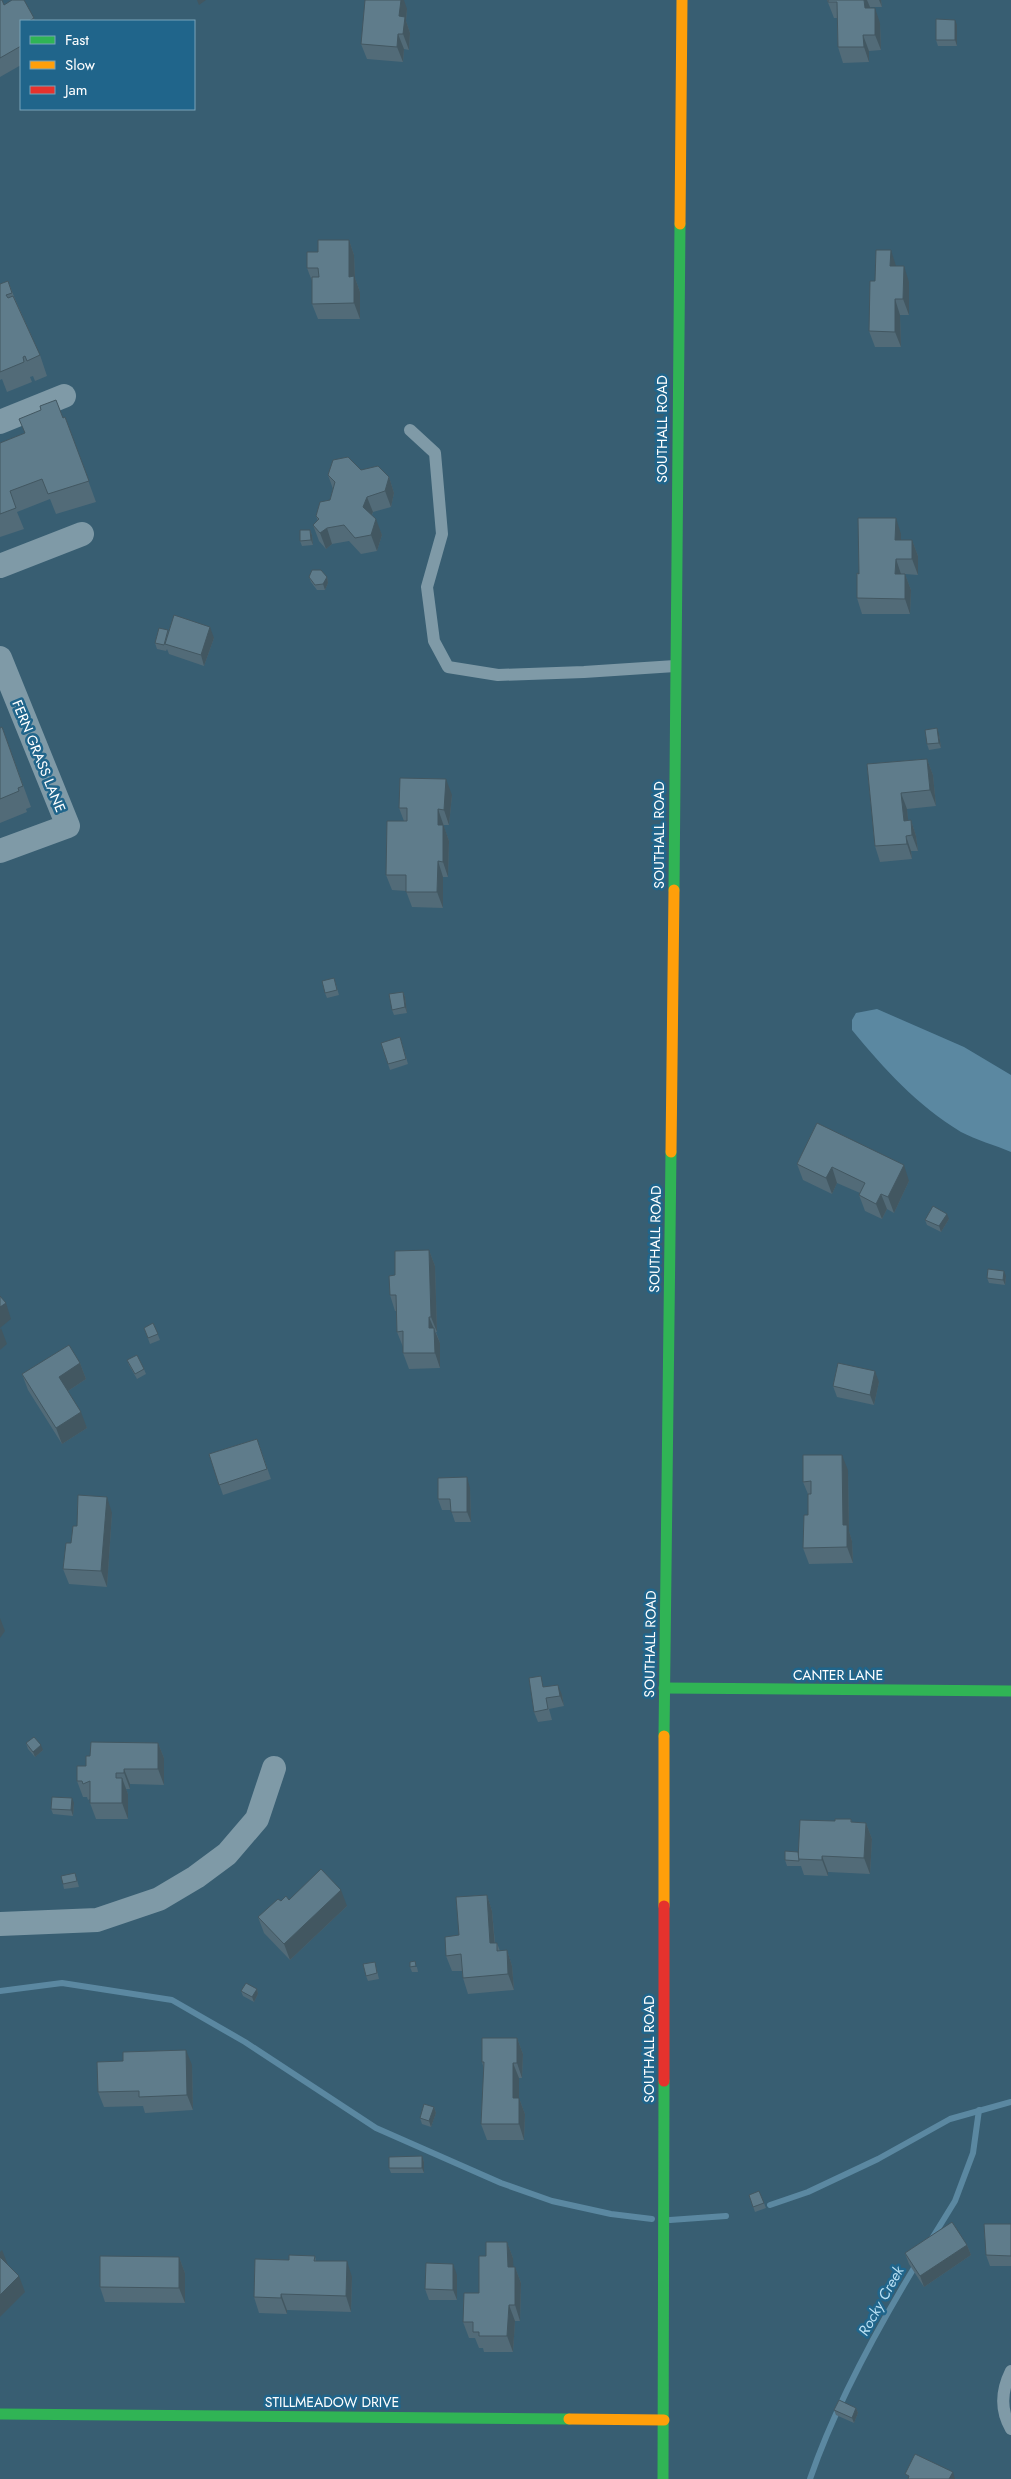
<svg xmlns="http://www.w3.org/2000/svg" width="1011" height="2479" font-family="Jost,sans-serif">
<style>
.water{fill:#5b88a1}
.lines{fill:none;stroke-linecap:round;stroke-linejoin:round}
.stream{stroke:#5b88a1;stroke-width:6}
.lane{stroke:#7f9aa7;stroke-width:12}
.street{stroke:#7f9aa7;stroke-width:24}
.fast{stroke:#30b455;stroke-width:11}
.slow{stroke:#ff9f0a;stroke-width:11}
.jam{stroke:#e5322d;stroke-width:11}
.wall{fill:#526b78}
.shaded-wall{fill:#425761}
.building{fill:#5f7c8b;stroke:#425761}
.labels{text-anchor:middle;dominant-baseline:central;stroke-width:5;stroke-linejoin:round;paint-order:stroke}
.street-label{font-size:14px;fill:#fff;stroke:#20658b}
.water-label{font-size:15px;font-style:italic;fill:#b8dff3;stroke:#20658b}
</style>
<rect width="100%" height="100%" fill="#385e72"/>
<path class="water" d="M877,1009L964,1047L1011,1075V1152C995,1145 976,1140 961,1132C917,1105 884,1069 852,1030V1020L856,1013Z"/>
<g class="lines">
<g class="stream">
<polyline points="0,1991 62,1983 172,2000 245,2042 376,2128 501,2183 552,2201 611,2214 652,2219"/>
<polyline points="770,2205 808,2192 878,2159 950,2119 1011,2102"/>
<polyline points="670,2220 726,2216"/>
<polyline points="931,2240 955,2201 973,2153 979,2110"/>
<path d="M810,2479C835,2406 877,2329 917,2263"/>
</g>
<g class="lane">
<polyline points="410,430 435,453 442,534 427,587 434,641 448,667 498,675 584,672 675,666"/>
<path d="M1011,2371C1001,2391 1000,2410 1011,2429"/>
</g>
<g class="street">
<polyline points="0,422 64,396"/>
<polyline points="0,566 82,534"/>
<polyline points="0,658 68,826 0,851"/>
<polyline points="0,1924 97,1920 159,1899 196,1877 227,1854 257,1819 274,1768"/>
</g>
<g class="fast">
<polyline points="674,890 680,224"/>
<polyline points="664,1688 1011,1691"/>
<polyline points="664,1736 671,1152"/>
<polyline points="0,2414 569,2419"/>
<polyline points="663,2479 664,2081"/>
</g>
<g class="slow">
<polyline points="680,224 682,0"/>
<polyline points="671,1152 674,890"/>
<polyline points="664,1906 664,1736"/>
<polyline points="569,2419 664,2420"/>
</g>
<polyline class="jam" points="664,2081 664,1906"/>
</g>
<g class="wall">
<polygon points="0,0 4,5 34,18 35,21 39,21 21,21 21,65 0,77"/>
<polygon points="827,0 881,0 882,7 870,7 880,23 881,50 869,51 869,62 843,63 838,47 837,18 834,18"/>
<polygon points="407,9 406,21 410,33 409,50 404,49 403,62 367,59 361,44"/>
<polygon points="957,25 957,46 938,46 936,40"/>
<polygon points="349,240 354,255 355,278 360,292 360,319 318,319 312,304 312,281 307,268 318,252"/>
<polygon points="896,266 909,282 909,315 900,315 901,347 875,347 869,331 875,281"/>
<polygon points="8,281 15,299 40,355 47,376 35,381 33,376 30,377 32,382 7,392 2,379 0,380 0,284"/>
<polygon points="65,417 96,502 56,514 50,499 17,512 24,529 0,537 0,443"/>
<polygon points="361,470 389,477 394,493 391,507 373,512 372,515 382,535 377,551 361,554 349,541 332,544 326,549 319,541 313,525 318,521 316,516 330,500 333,489 328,475"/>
<polygon points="310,530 312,535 313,545 302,546 300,541"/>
<polygon points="901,534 901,540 912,540 918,556 918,575 905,574 911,590 910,614 862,614 857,598 859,574"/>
<polygon points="309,577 327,577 328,583 325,590 317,590 311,582"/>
<polygon points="168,630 169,632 214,638 204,666 169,654 167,649 166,651 157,649 155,643"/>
<polygon points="2,727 31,807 26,809 27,812 0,823 0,728"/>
<polygon points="939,734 941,748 929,750 927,744"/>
<polygon points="927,759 933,775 936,806 907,809 908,821 911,820 916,836 918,851 911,851 912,859 880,862 875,846 867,764"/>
<polygon points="452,795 449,825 444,825 444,827 449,841 448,877 443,877 443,908 412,907 406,891 392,890 386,875 404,821 399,808"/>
<polygon points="334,978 339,995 327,998 325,993"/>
<polygon points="403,992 405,997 407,1013 394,1015 392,1010"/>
<polygon points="400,1037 408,1064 390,1070 388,1064"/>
<polygon points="817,1123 909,1181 894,1213 887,1209 882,1219 865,1211 859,1195 860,1193 837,1183 832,1194 803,1180 797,1164"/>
<polygon points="949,1219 941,1232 927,1225 925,1220"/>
<polygon points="429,1250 435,1266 437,1332 436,1332 440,1343 440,1368 409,1369 403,1353 403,1347 397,1332 397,1311 395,1311 390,1295 395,1275"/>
<polygon points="1006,1276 1005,1285 989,1283 987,1278"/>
<polygon points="153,1323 160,1340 150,1344 144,1328"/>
<polygon points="127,1360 144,1369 146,1374 137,1379 129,1365"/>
<polygon points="80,1363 86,1379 68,1391 87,1428 62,1444 28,1390 22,1374"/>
<polygon points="879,1382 874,1405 837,1397 833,1386"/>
<polygon points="257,1439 271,1479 223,1495 209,1454"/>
<polygon points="848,1470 849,1531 852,1541 853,1563 809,1564 803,1548 808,1515 808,1494 803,1482"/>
<polygon points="470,1488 471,1522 455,1522 451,1510 442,1510 438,1499"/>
<polygon points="112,1513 107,1587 69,1584 63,1569 77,1526"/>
<polygon points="545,1687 562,1695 564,1706 549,1709 552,1720 538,1722 534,1712"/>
<polygon points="26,1743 43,1750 35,1757 28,1749"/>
<polygon points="158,1743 164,1758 164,1785 130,1784 130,1789 126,1789 128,1794 128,1819 96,1819 90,1803 90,1799 88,1800 87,1797 83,1797 77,1781 86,1766 90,1756"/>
<polygon points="74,1803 73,1816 53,1814 51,1809"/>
<polygon points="851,1819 852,1822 866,1823 872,1839 870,1874 828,1872 828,1876 804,1875 801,1866 787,1866 785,1860 798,1852 835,1821"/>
<polygon points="75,1873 79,1887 64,1889 63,1884"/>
<polygon points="487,1895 492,1911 495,1943 497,1943 500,1951 507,1950 512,1966 514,1990 468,1994 463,1978 462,1971 452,1971 446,1956"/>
<polygon points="289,1900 347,1906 290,1960 264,1933 258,1917 281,1901"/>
<polygon points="376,1967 379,1979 368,1981 366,1976"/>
<polygon points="410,1967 417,1967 418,1972 412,1972"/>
<polygon points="257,1989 258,1994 254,2002 243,1996 241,1991"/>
<polygon points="517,2038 523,2054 522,2078 519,2078 519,2098 525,2114 524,2140 487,2140 481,2124 484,2069 482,2062"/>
<polygon points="192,2065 193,2110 145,2113 143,2106 104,2107 98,2092"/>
<polygon points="434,2107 436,2113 431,2127 422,2124 420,2118"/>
<polygon points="422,2156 424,2162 424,2173 391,2173 389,2168"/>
<polygon points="749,2195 764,2203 766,2208 755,2212"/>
<polygon points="1011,2224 1011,2266 990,2266 986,2255"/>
<polygon points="507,2242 513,2258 513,2267 515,2267 521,2283 520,2321 515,2321 513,2352 484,2352 483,2348 479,2348 475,2338 469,2338 463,2322 479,2293 486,2256"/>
<polygon points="967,2245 971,2255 924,2287 909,2264 905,2253"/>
<polygon points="315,2256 316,2261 352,2277 351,2312 287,2310 287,2314 259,2313 254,2297 289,2260"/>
<polygon points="179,2257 185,2273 185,2303 105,2302 100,2287"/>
<polygon points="457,2275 457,2300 429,2300 425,2289"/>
<polygon points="856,2408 858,2413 854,2423 836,2415 834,2410"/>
</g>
<g class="shaded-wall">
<polygon points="197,0 206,0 199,5"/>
<polygon points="399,0 404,0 407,9 406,21 410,33 409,50 403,34 399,16"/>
<polygon points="864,0 867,0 870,7 870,24 865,8"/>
<polygon points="879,0 881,0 882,7"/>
<polygon points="875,8 880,23 881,50 875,35"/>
<polygon points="955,20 957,25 957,46 955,40"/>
<polygon points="398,34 404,49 403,62 397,47"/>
<polygon points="863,35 869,51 869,62 864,47"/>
<polygon points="349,240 354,255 355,278 360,292 360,319 354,303 349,277"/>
<polygon points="891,250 896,266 890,266"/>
<polygon points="904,266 909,282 909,315 903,299"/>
<polygon points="895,299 900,315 901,347 895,332"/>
<polygon points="389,477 394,493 391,507 385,491"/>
<polygon points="367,497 373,512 368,522 363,507"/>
<polygon points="896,518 901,534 901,556 895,540"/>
<polygon points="376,519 382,535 377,551 371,535"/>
<polygon points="327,528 332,544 326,549 320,533"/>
<polygon points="310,530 312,535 313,545 311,540"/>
<polygon points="912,540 918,556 918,575 912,559"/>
<polygon points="896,559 901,574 895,574"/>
<polygon points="905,574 911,590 910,614 905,599"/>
<polygon points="327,577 328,583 325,590 323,584"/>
<polygon points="210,627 214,638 204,666 201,655"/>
<polygon points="937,728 939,734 941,748 939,743"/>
<polygon points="927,759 933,775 936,806 930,790"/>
<polygon points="446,779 452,795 449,825 444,810"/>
<polygon points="901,793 907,809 910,837 904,821"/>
<polygon points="438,809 449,841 448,877 443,862 438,825"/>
<polygon points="911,820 916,836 918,851 912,835"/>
<polygon points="906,836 911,851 912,859 907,844"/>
<polygon points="438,861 443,877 443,908 437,892"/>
<polygon points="403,992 405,997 407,1013 405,1007"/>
<polygon points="904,1165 909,1181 894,1213 888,1197"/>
<polygon points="832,1167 837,1183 832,1194 826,1178"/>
<polygon points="881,1194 887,1209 882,1219 876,1204"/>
<polygon points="947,1214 949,1219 941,1232 939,1226"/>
<polygon points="429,1250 435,1266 437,1332 431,1317"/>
<polygon points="1004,1271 1006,1276 1005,1285 1003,1280"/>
<polygon points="6,1303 11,1319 0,1328 0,1307"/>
<polygon points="429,1317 440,1343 440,1368 435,1353 429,1328"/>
<polygon points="1,1328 7,1344 0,1350 0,1330"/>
<polygon points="80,1363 86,1379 65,1393 59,1377"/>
<polygon points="875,1371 879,1382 874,1405 870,1395"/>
<polygon points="81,1412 87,1428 62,1444 56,1428"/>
<polygon points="842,1455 848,1470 849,1531 852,1541 853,1563 847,1547 843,1525"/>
<polygon points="467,1477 470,1488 471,1522 467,1512"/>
<polygon points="107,1497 112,1513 107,1587 101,1571"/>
<polygon points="0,1618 5,1631 0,1638"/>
<polygon points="558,1685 562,1695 564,1706 560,1696"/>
<polygon points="158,1743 164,1758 164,1785 158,1769"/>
<polygon points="41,1745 43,1750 35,1757 33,1752"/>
<polygon points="124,1769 130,1784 130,1789 124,1773"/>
<polygon points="122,1778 128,1794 128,1819 122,1803"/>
<polygon points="72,1798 74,1803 73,1816 71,1810"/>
<polygon points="866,1823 872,1839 870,1874 864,1858"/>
<polygon points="822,1856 828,1872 828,1876 822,1860"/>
<polygon points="341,1890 347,1906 290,1960 284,1944"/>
<polygon points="487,1895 492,1911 496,1959 490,1943"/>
<polygon points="507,1950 512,1966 514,1990 508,1974"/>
<polygon points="257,1989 258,1994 254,2002 252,1997"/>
<polygon points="517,2038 523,2054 522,2078 517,2063"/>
<polygon points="186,2050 192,2065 193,2110 187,2095"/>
<polygon points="513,2063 519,2078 519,2114 513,2098"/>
<polygon points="519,2098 525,2114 524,2140 519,2124"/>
<polygon points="434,2107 436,2113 431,2127 429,2121"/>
<polygon points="422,2156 424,2162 424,2173 422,2168"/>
<polygon points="507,2242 513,2258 514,2282 508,2267"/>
<polygon points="967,2245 971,2255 924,2287 920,2276"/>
<polygon points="2,2250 8,2265 0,2262 0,2252"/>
<polygon points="179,2257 185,2273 185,2303 179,2288"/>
<polygon points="347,2261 352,2277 351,2312 346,2296"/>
<polygon points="453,2264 457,2275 457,2300 453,2290"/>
<polygon points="515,2267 521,2283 520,2321 515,2305"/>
<polygon points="19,2276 25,2292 0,2317 0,2295"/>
<polygon points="281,2294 287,2310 287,2314 281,2298"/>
<polygon points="509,2305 515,2321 513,2352 507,2336"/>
<polygon points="856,2408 858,2413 854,2423 852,2418"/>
<polygon points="953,2472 955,2479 949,2479"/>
</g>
<g class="building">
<polygon points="0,0 2,0 4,5 12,0 24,0 34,18 29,21 21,21 21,46 0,58"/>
<polygon points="365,0 401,0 399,16 405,17 403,34 398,34 397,47 361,44"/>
<polygon points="828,0 864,0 865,8 875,8 875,35 863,35 864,47 838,47 837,2 828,2"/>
<polygon points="936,19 955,20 955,40 936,40"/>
<polygon points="318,240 349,240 349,277 354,276 354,303 312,304 312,277 319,277 318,268 307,268 307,252 318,252"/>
<polygon points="876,250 891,250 890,266 904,266 903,299 895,299 895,332 869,331 870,281 875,281"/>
<polygon points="8,281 12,293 6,295 8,298 13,296 40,355 27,361 25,356 23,357 24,362 0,372 0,284"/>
<polygon points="56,400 63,418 65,417 89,481 48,494 42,479 10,491 16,508 0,514 0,443 25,433 19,419 41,410 40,406"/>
<polygon points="348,457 361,470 378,466 389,477 385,491 367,497 363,507 376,519 371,535 355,538 344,525 327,528 320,533 313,525 319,519 316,516 320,502 330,500 335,482 328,475 333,460"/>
<polygon points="858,518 896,518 895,540 912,540 912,559 896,559 895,574 905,574 905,599 857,598 857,573 859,574"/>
<polygon points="300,530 310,530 311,540 300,541"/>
<polygon points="312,570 321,570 327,577 323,584 315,585 309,577"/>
<polygon points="174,615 210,627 201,655 165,644"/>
<polygon points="159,628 168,630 164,645 155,643"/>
<polygon points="2,727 23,786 18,788 19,791 0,799 0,728"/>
<polygon points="937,728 939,743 927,744 925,730"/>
<polygon points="927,759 930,790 901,793 904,821 911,820 912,835 906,836 907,844 875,846 867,764"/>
<polygon points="400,778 446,779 444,810 438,809 438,825 443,825 443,862 438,861 437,892 406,892 406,875 386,875 387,821 407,821 407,808 399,808"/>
<polygon points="334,978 337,990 325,993 322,981"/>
<polygon points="403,992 405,1007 392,1010 389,994"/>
<polygon points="400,1037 406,1059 388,1064 381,1043"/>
<polygon points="817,1123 904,1165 888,1197 881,1194 876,1204 859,1195 865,1183 832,1167 826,1178 797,1164"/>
<polygon points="933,1206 947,1214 939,1226 925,1220"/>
<polygon points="429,1250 431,1317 429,1317 429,1328 434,1328 435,1353 403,1353 403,1331 397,1332 396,1295 390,1295 389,1276 395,1275 395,1251"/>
<polygon points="988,1269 1004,1271 1003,1280 987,1278"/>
<polygon points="0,1296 6,1303 0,1307"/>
<polygon points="153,1323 158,1334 148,1338 144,1328"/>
<polygon points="69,1345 80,1363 59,1377 81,1412 56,1428 22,1374"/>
<polygon points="137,1355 144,1369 135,1374 127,1360"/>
<polygon points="838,1363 875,1371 870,1395 833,1386"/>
<polygon points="257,1439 267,1469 219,1485 209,1454"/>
<polygon points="803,1455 842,1455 843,1525 847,1525 847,1547 803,1548 804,1515 808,1515 808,1494 811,1494 811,1481 803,1482"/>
<polygon points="467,1477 467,1512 451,1512 450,1499 438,1499 438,1478"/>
<polygon points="78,1495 107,1497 101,1571 63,1569 66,1543 71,1543 73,1526 77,1526"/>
<polygon points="541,1676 543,1687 558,1685 560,1696 546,1698 548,1709 534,1712 529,1678"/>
<polygon points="34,1737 41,1745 33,1752 26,1743"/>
<polygon points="91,1742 158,1743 158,1769 124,1769 124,1773 116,1773 116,1778 122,1778 122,1803 90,1803 90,1781 83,1784 82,1781 77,1781 77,1766 86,1766 86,1756 90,1756"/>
<polygon points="52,1797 72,1798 71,1810 51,1809"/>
<polygon points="835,1819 851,1819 851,1822 866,1823 864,1858 822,1856 822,1860 798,1859 800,1820 835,1821"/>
<polygon points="785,1851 798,1852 799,1861 785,1860"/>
<polygon points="321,1869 341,1890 284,1944 258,1917 278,1899 281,1901 286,1896 289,1900"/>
<polygon points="75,1873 77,1881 63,1884 61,1876"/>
<polygon points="487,1895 490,1943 497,1943 497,1951 507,1950 508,1974 463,1978 461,1954 446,1956 445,1937 459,1935 456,1897"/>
<polygon points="415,1961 416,1966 410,1967 410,1962"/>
<polygon points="375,1962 377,1973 366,1976 363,1964"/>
<polygon points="246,1983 257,1989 252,1997 241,1991"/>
<polygon points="482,2038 517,2038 517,2063 513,2063 513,2098 519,2098 519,2124 481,2124 484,2062 482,2062"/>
<polygon points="186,2050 187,2095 139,2097 139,2091 98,2092 97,2062 123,2061 123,2052"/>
<polygon points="424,2104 434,2107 429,2121 420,2118"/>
<polygon points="422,2156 422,2168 389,2168 389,2157"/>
<polygon points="759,2191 764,2203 753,2207 749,2195"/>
<polygon points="952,2222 967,2245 920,2276 905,2253"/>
<polygon points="984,2224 1011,2224 1011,2256 986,2255"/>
<polygon points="486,2242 507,2242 508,2267 515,2267 515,2305 509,2305 507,2336 479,2336 479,2332 473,2332 473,2322 463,2322 464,2293 479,2293 479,2256 486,2256"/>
<polygon points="289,2255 315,2256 314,2261 347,2261 346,2296 281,2294 281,2298 254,2297 255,2259 289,2260"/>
<polygon points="100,2256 179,2257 179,2288 100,2287"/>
<polygon points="0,2257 19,2276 0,2295"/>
<polygon points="426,2263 453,2264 453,2290 425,2289"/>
<polygon points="839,2400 856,2408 852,2418 834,2410"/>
<polygon points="915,2454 953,2472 949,2479 908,2479 909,2476 905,2474"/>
</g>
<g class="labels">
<g class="street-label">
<text transform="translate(662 429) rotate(-90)">SOUTHALL ROAD</text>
<text transform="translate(39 756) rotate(68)">FERN GRASS LANE</text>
<text transform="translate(659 835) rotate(-90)">SOUTHALL ROAD</text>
<text transform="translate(655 1239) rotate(-89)">SOUTHALL ROAD</text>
<text transform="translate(650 1644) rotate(-89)">SOUTHALL ROAD</text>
<text x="838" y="1675">CANTER LANE</text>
<text transform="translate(649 2049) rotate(-90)">SOUTHALL ROAD</text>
<text x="332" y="2402">STILLMEADOW DRIVE</text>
</g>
<g class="water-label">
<text transform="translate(881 2301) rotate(-61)">Rocky Creek</text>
</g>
</g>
<rect x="20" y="20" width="175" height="90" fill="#20658b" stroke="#79a3b9"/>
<rect x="30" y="36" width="25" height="8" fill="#30b455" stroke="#79a3b9"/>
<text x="65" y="45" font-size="15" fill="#ffffff">Fast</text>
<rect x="30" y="61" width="25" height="8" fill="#ff9f0a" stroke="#79a3b9"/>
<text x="65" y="70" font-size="15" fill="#ffffff">Slow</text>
<rect x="30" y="86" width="25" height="8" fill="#e5322d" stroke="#79a3b9"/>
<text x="65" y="95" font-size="15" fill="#ffffff">Jam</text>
</svg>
